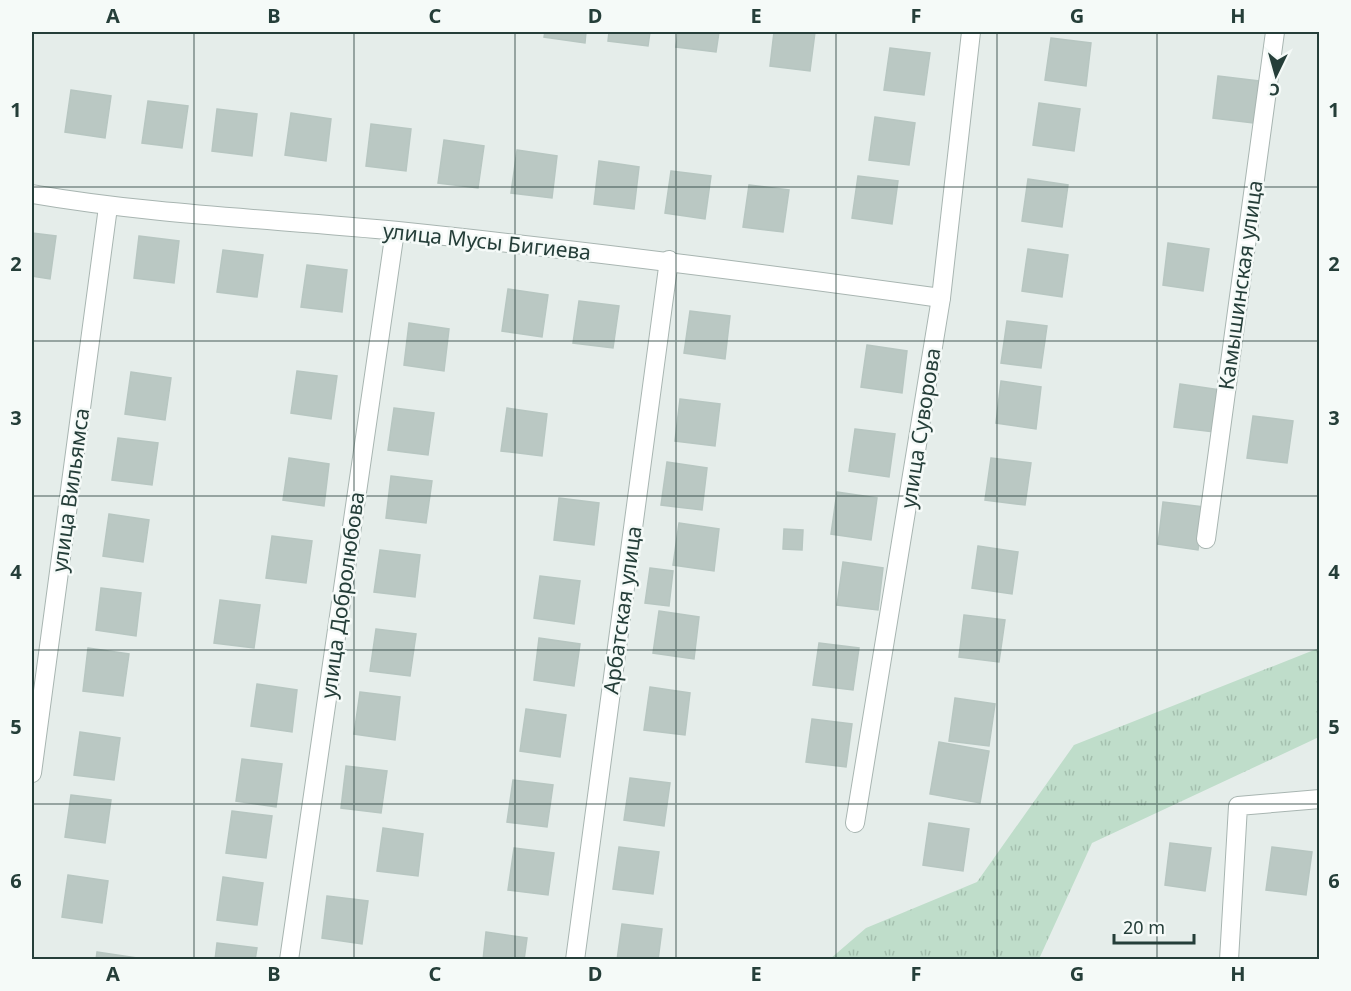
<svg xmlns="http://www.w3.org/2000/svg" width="1351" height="991" font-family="'Noto Sans',sans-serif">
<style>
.grass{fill:url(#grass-tufts)}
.building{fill:#bac8c3;stroke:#b7c6c1;stroke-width:1.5}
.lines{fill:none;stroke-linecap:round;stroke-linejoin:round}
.minor-casing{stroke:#a8b5b1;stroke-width:20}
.minor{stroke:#fff;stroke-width:18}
.grid{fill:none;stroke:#253e39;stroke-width:1.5;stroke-opacity:0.55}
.labels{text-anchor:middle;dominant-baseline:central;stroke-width:5;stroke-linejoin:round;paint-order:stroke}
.street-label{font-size:21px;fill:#253e39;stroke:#f5faf8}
.neatline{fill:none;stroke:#253e39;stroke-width:2}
.grid-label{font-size:20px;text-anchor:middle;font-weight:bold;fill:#253e39}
</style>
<defs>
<pattern id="grass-tufts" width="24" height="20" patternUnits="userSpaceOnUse" patternTransform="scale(1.5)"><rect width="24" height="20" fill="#bfddca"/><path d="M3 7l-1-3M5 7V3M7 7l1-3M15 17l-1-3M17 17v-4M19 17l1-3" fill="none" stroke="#a4bfae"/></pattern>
</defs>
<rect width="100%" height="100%" fill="#e5edea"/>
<polygon class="grass" points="1319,648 1319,737 1092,843 1039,959 830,959 866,928 977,882 1074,745"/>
<g class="building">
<polygon points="545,32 586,32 585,43 544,37"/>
<polygon points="609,32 650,32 648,46 608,41"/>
<polygon points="678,32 719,32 716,52 676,47"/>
<polygon points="774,32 815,32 810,71 770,66"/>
<polygon points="1051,38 1091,43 1086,86 1045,80"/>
<polygon points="890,48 930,53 924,95 884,90"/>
<polygon points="1218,76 1259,81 1253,123 1213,118"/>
<polygon points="71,90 111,96 105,138 65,132"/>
<polygon points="148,101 188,106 182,148 142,143"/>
<polygon points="1039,103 1080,109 1074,151 1033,145"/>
<polygon points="217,109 257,114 252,156 212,151"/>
<polygon points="291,113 331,119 326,161 285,155"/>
<polygon points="875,117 915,123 909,165 869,160"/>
<polygon points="371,124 411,129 406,171 366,166"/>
<polygon points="444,140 484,146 478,188 438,183"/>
<polygon points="517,150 557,156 552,198 511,193"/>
<polygon points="599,161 639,167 634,209 594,204"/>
<polygon points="671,171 711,176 705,219 665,213"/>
<polygon points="858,176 898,181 892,224 852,218"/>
<polygon points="1028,179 1068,185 1062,227 1022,221"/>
<polygon points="749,185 789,190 783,232 743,227"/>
<polygon points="32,233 56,236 50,279 32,276"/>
<polygon points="139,236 179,241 174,283 134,278"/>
<polygon points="1168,243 1209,249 1203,291 1163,285"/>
<polygon points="1028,249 1068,255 1062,297 1022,291"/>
<polygon points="223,250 263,255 257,297 217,292"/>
<polygon points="307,265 347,270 342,312 301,307"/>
<polygon points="508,289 548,295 542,337 502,331"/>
<polygon points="579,301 619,306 613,348 573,343"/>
<polygon points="690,311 730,316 725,359 684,353"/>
<polygon points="1007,321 1047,326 1041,368 1001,363"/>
<polygon points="409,323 449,329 444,371 404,365"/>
<polygon points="867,345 907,351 902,393 861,387"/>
<polygon points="297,371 337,376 331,419 291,413"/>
<polygon points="131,372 171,378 165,420 125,414"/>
<polygon points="1001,381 1041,387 1036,429 996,423"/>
<polygon points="1180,384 1220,390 1214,432 1174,427"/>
<polygon points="680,399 720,404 715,446 675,441"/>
<polygon points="394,408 434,413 428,455 388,450"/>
<polygon points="507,408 547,414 542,456 501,451"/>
<polygon points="1253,416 1293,421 1287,463 1247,458"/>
<polygon points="855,429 895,434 889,477 849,471"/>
<polygon points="118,438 158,443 152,485 112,480"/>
<polygon points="289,458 329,464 324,506 283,500"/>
<polygon points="991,458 1031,463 1025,505 985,500"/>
<polygon points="667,462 707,468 702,510 661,505"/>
<polygon points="391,476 432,481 426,523 386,518"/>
<polygon points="837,492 877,498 871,540 831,534"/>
<polygon points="559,498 599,503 594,545 554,540"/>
<polygon points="1163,502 1204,507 1198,550 1158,544"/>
<polygon points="109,514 149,520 143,562 103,556"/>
<polygon points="679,523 719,529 714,571 673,565"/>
<polygon points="784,529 803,530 802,550 783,549"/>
<polygon points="272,536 312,541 306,583 266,578"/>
<polygon points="978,546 1018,552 1012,594 972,588"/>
<polygon points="380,550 420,555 415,597 374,592"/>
<polygon points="843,562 883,568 878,610 837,605"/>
<polygon points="650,568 673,571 669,606 645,603"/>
<polygon points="540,576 580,581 574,624 534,618"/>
<polygon points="101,588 141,593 136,636 96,630"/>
<polygon points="220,600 260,605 254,648 214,643"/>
<polygon points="659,611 699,617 694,659 653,653"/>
<polygon points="964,615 1005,620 999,662 959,657"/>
<polygon points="376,629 416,634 410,676 370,671"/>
<polygon points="539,638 580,644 574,686 534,680"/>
<polygon points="819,643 859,648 853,690 813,685"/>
<polygon points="88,648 129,654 123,696 83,691"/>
<polygon points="257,684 297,690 292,732 251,726"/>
<polygon points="650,687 690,693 685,735 644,730"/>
<polygon points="360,692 400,697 395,740 354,734"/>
<polygon points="955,698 995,704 989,746 949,741"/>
<polygon points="526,709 566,715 560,757 520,751"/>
<polygon points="812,719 852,724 846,767 806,762"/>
<polygon points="80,732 120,738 114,780 74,775"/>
<polygon points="939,742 989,751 980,803 930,794"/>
<polygon points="242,759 282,764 276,807 236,801"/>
<polygon points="346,766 387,771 381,813 341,808"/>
<polygon points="630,778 670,783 664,826 624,820"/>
<polygon points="513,780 553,785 547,827 507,822"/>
<polygon points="71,795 111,800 105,843 65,837"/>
<polygon points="232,811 272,816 266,858 226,853"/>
<polygon points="929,823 969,829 963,871 923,865"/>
<polygon points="383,828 423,834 418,876 377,871"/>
<polygon points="1170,843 1211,848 1205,891 1165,885"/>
<polygon points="619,847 659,852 653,894 613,889"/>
<polygon points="1272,847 1312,852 1306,895 1266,890"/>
<polygon points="514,848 554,853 548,895 508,890"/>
<polygon points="68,875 108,881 102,923 62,917"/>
<polygon points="223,877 263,883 257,925 217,920"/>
<polygon points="327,896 368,901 362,944 322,938"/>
<polygon points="622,924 662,929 658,960 617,960"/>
<polygon points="486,932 527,938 524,960 483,960"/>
<polygon points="217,943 257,948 255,960 215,960"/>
<polygon points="97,952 138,958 137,960 96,960"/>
</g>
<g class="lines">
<g class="minor-casing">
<g id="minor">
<path d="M32,194C153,215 275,219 398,231C580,250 760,273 941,298"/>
<polyline points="1206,539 1275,32"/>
<polyline points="32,773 108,207"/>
<polyline points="855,823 941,298 971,32"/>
<polyline points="289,960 395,231"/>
<polyline points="575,960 669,260"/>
<polyline points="1229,960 1238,806 1320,799"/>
</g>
</g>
<use href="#minor" class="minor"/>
</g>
<path class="grid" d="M194,32V960M354,32V960M515,32V960M676,32V960M836,32V960M997,32V960M1157,32V960M32,187H1320M32,341H1320M32,496H1320M32,650H1320M32,804H1320"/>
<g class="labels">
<g class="street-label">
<text transform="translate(487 241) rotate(6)">улица Мусы Бигиева</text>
<text transform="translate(1240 285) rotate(-82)">Камышинская улица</text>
<text transform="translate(920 428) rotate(-81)">улица Суворова</text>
<text transform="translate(70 490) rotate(-82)">улица Вильямса</text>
<text transform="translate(342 595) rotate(-82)">улица Добролюбова</text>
<text transform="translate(622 610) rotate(-82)">Арбатская улица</text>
</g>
</g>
<rect width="1351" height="991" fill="none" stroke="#f5faf8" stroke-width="66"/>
<g transform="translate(1276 75) rotate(185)" stroke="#f5faf8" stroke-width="4.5" paint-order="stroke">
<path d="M0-4.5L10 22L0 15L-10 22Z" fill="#253e39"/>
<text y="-9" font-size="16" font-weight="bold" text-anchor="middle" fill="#253e39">С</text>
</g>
<path d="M1114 934v9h80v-9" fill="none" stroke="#253e39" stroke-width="3"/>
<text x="1123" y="934" font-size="18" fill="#253e39" stroke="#f5faf8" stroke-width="4.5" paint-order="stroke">20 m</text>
<rect x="33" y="33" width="1285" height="925" class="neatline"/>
<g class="grid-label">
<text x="113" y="23">A</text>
<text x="274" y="23">B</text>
<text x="435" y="23">C</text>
<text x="595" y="23">D</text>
<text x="756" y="23">E</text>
<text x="916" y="23">F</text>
<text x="1077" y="23">G</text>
<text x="1238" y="23">H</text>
<text x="16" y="117">1</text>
<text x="1334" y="117">1</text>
<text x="16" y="271">2</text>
<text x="1334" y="271">2</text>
<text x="16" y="425">3</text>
<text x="1334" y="425">3</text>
<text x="16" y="579">4</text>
<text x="1334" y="579">4</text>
<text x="16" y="734">5</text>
<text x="1334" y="734">5</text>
<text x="16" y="888">6</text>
<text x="1334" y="888">6</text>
<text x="113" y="981">A</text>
<text x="274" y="981">B</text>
<text x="435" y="981">C</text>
<text x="595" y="981">D</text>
<text x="756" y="981">E</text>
<text x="916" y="981">F</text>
<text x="1077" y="981">G</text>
<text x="1238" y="981">H</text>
</g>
</svg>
